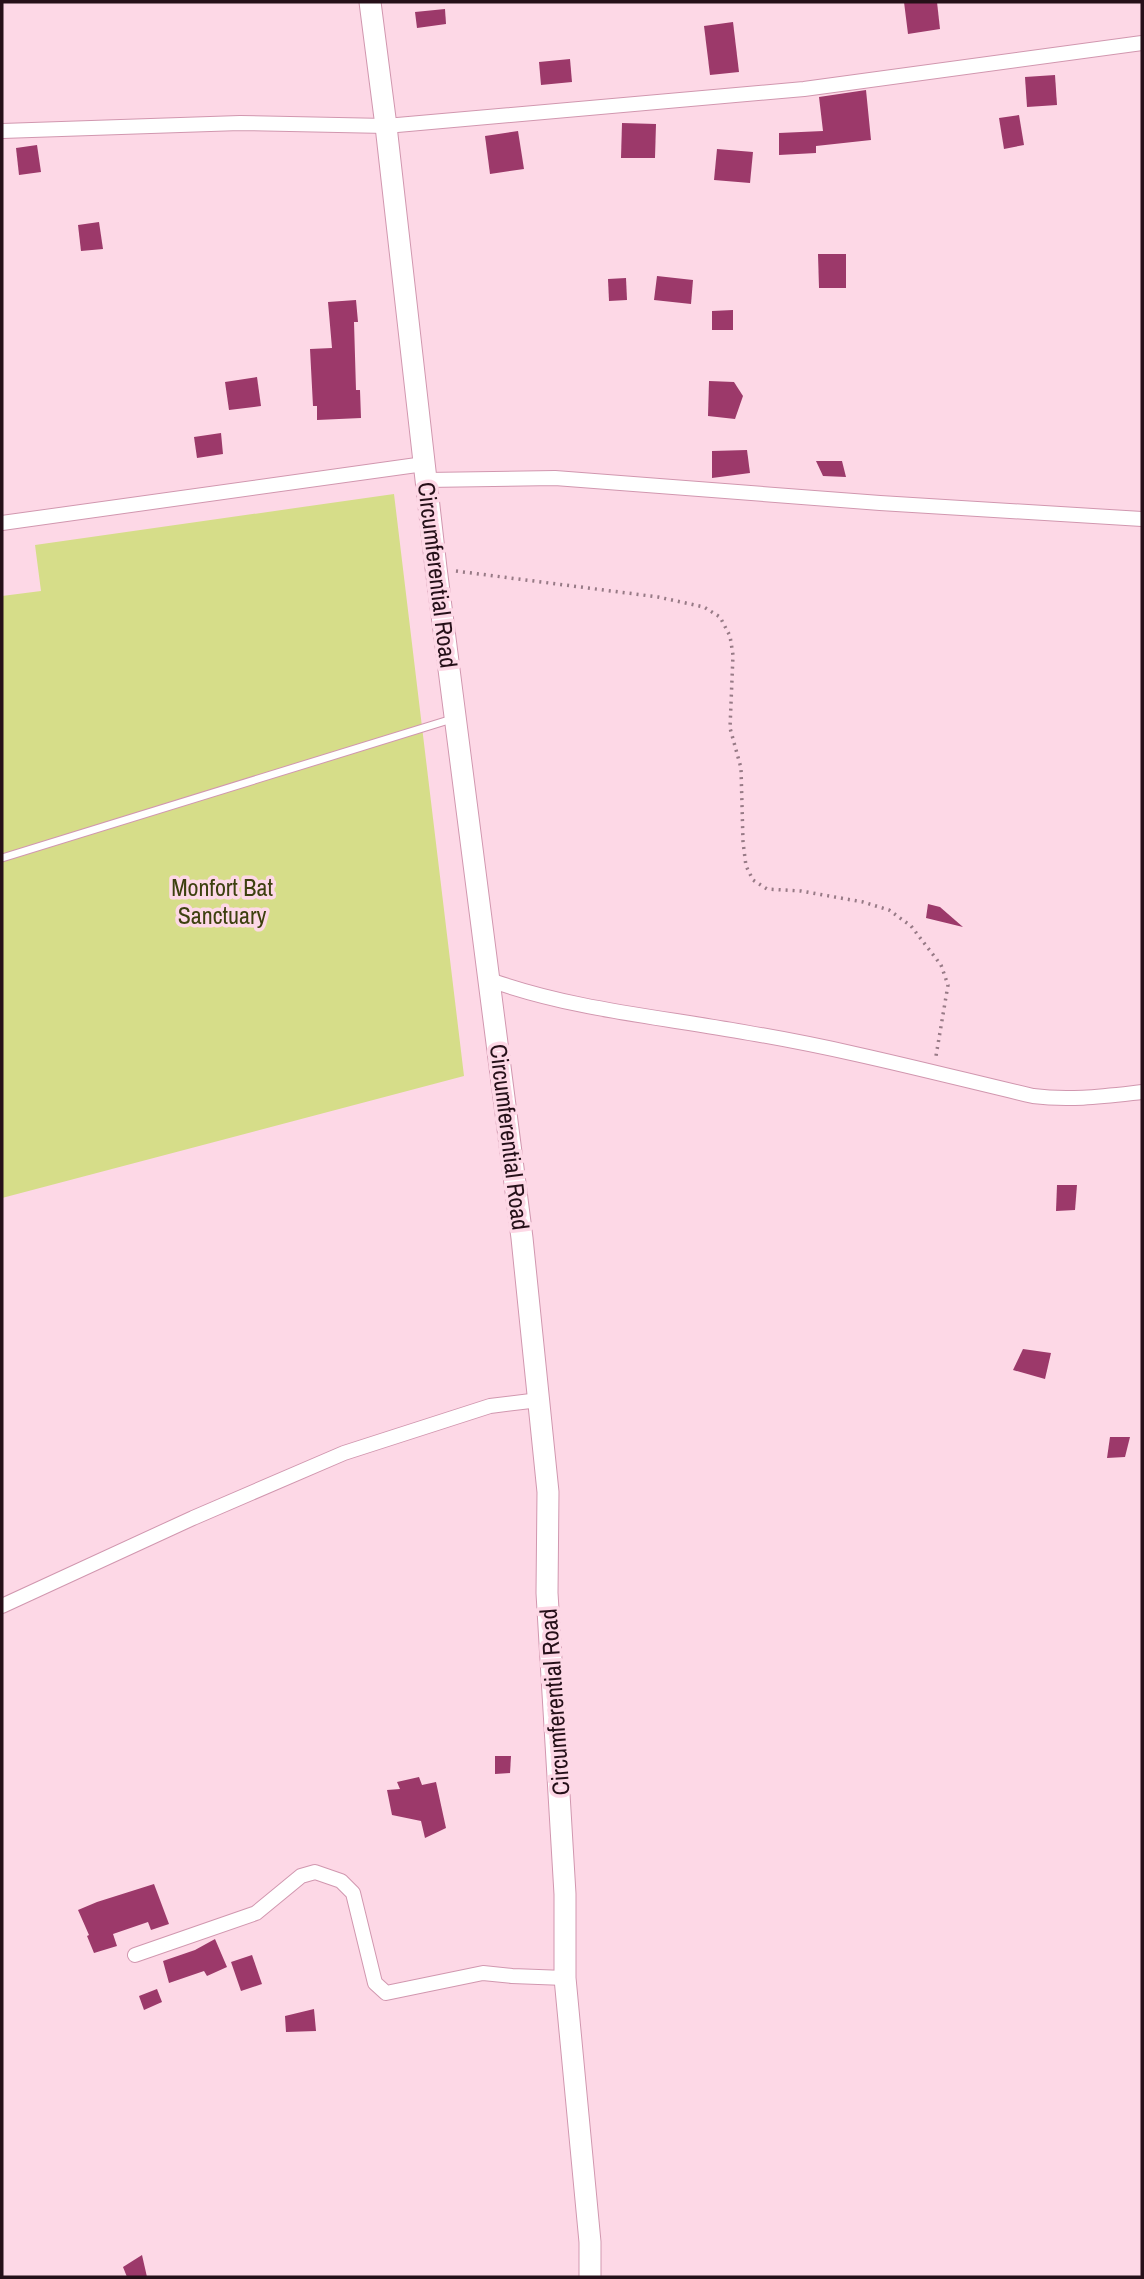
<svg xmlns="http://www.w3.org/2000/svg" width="1144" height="2279" font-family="'Archivo Narrow',sans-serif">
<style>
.green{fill:#d6dd89}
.building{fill:#9c396a}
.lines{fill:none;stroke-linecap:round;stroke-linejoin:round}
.lane-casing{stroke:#d197af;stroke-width:9}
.street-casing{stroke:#d197af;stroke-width:16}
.secondary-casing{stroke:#d197af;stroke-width:23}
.path{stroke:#977a86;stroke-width:3.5;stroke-dasharray:2 5;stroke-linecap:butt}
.lane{stroke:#fff;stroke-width:7}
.street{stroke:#fff;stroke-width:14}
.secondary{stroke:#fff;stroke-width:21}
.labels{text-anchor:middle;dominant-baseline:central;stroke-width:7;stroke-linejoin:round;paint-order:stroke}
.street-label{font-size:24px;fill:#251019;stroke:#fdd8e6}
.park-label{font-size:24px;fill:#3d400f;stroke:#fdd8e6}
</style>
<rect width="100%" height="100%" fill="#fdd8e6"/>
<polygon class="green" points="394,494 464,1076 2,1198 2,596 41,591 35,545"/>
<g class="building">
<polygon points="904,2 937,2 940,29 908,34"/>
<polygon points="445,9 446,24 417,28 415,12"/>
<polygon points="733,22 739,72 710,75 704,26"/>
<polygon points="570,59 572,82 541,85 539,62"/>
<polygon points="1055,75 1057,105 1027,107 1025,77"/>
<polygon points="866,90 871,140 816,146 816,153 779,155 779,133 823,131 819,97"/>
<polygon points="1019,115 1024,145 1004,149 999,118"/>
<polygon points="622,123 656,124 655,158 621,158"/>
<polygon points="518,131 524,169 490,174 485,136"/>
<polygon points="37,145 41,172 19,175 16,148"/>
<polygon points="717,149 753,152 750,183 714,180"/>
<polygon points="99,222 103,249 81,251 78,225"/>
<polygon points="818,254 846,254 846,288 819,288"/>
<polygon points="657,276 693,280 691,304 654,300"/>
<polygon points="626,278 627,300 609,301 608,279"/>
<polygon points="356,300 358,322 354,322 356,390 360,390 361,418 317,420 317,406 313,406 310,349 332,348 328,302"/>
<polygon points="733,310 733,330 712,330 712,311"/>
<polygon points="257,377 261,406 229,410 225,382"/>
<polygon points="709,381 734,382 743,396 735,419 708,416"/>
<polygon points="221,433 223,454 197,458 194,437"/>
<polygon points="747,450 750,473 712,478 712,451"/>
<polygon points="816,461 842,461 846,477 823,476"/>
<polygon points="928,904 940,907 963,927 926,918"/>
<polygon points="1057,1185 1077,1185 1075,1210 1056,1211"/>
<polygon points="1023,1349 1051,1353 1045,1379 1013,1370"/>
<polygon points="1110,1437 1130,1437 1125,1457 1107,1458"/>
<polygon points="495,1756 511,1756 510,1773 495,1774"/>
<polygon points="419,1777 422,1785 436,1782 446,1828 425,1838 421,1821 392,1815 387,1790 400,1789 397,1782"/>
<polygon points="154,1884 169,1924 151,1930 148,1922 113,1934 117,1946 94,1953 87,1936 89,1935 78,1910 97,1902"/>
<polygon points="215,1939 227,1967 207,1976 204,1971 169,1983 163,1961 195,1950"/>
<polygon points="252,1955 262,1984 241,1991 231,1962"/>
<polygon points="157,1989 162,2002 144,2010 139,1996"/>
<polygon points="314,2009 316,2031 286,2032 285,2016"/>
<polygon points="142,2255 147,2277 127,2277 123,2267"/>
</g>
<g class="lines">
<g class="lane-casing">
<polyline id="lane" points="2,858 452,719"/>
</g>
<g class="street-casing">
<g id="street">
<polyline points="2,131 240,123 386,126 804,89 1142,43"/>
<polyline points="426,480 555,478 880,503 1142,519"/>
<polyline points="2,523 424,464"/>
<path d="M490,980C574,1010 662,1017 749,1033C845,1049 939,1074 1033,1096C1070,1101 1106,1096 1142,1092"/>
<polyline points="2,1606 193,1518 344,1453 490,1406 539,1400"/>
<polyline points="135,1955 256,1913 301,1876 315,1872 341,1881 353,1893 375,1983 386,1993 483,1973 512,1976 565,1978"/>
</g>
</g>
<g class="secondary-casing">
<polyline id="secondary" points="370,2 386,126 436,568 522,1238 548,1492 547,1593 565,1894 565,1978 590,2242 590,2277"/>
</g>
<polyline class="path" points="456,571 658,597 704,607 720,617 730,636 733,655 730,728 741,768 743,842 746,866 753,880 767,889 801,891 863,902 889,910 911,926 941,965 948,985 936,1056"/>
<use href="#lane" class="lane"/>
<use href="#street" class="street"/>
<use href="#secondary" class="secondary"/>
</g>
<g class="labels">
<g class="street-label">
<text transform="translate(438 575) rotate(83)">Circumferential Road</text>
<text transform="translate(510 1137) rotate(83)">Circumferential Road</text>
<text transform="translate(554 1702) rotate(-94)">Circumferential Road</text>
</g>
<g class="park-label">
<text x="222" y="887">Monfort Bat<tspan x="222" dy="28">Sanctuary</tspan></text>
</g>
</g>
<rect width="1144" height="2279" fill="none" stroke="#251019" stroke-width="7"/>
</svg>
